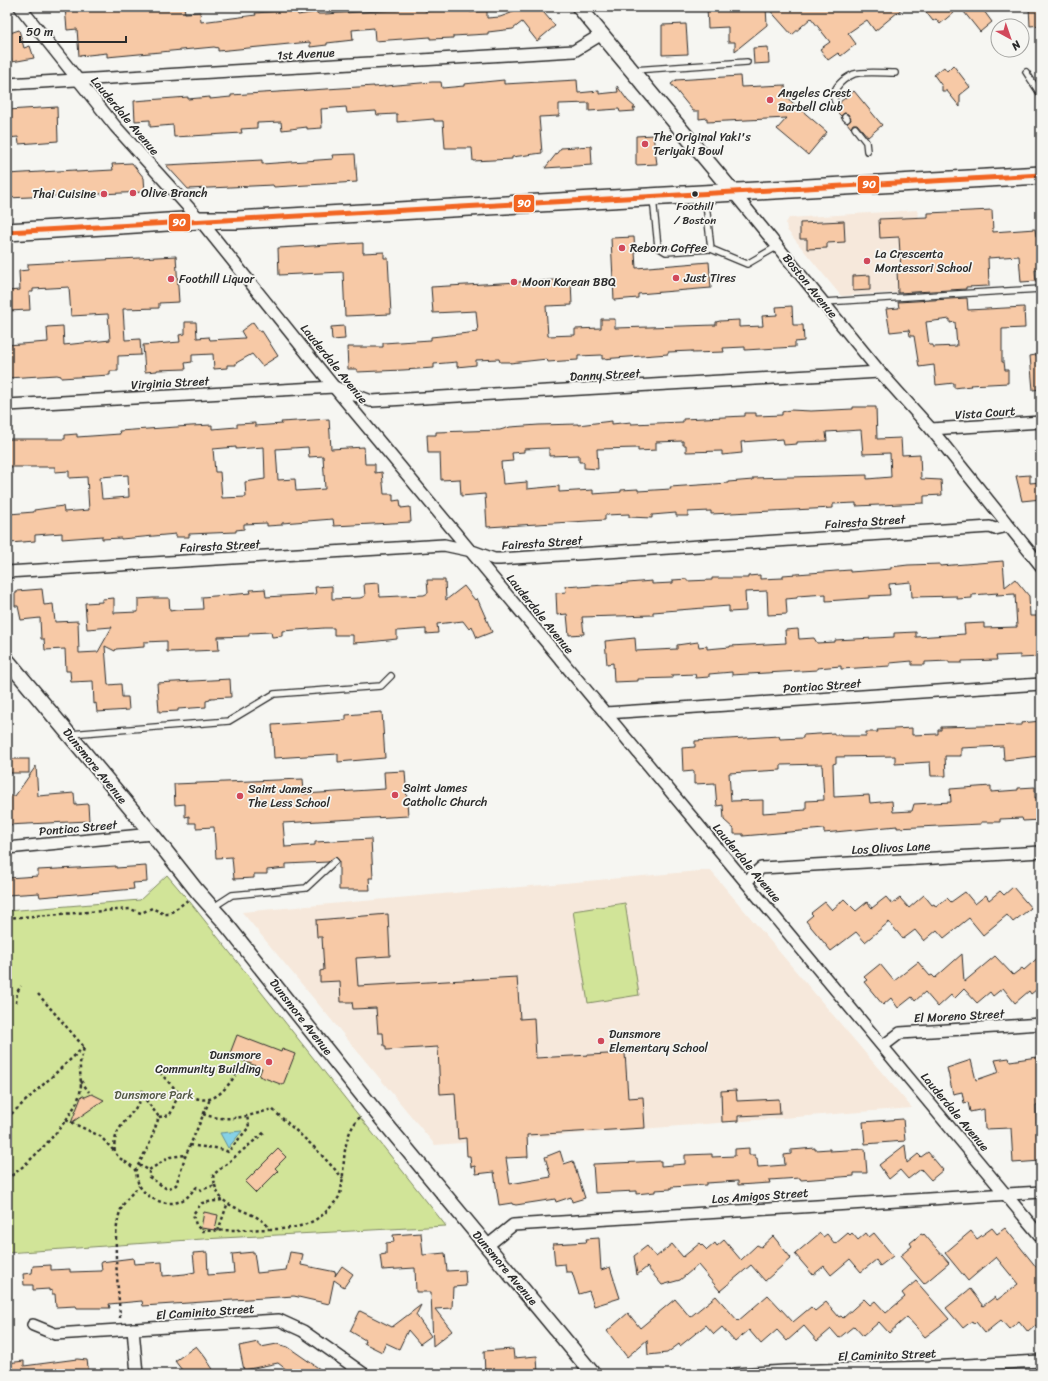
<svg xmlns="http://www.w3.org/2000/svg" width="1048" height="1381" font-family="Sriracha,sans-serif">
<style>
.built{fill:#f6e8db}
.green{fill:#d1e498;stroke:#7e8862}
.water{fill:#86d1e6;stroke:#628f9b}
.building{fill:#f7c9a6;stroke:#2b2b2b;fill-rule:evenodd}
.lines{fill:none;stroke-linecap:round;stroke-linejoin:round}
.service-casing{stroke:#2b2b2b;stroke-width:8}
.minor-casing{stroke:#2b2b2b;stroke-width:14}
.tertiary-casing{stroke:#2b2b2b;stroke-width:17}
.primary-casing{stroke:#2b2b2b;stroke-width:20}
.path{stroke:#2b2b2b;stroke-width:2.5;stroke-dasharray:3 3;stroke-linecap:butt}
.service{stroke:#f6f6f2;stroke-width:5.5}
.minor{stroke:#f6f6f2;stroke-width:11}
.tertiary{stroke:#f6f6f2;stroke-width:14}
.primary{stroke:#f6f6f2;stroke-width:17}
.bus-1-casing{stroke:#f6f6f2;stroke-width:8}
.bus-1{stroke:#f26522;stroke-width:5}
.poi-dot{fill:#d1495b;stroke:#f6f6f2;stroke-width:1.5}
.bus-dot{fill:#2b2b2b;stroke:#f6f6f2;stroke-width:1.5}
.labels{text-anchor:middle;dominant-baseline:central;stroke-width:3.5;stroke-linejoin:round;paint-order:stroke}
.bus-label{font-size:11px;fill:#2b2b2b;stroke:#f6f6f2}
.street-label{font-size:12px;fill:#2b2b2b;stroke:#f6f6f2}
.poi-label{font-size:12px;fill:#2b2b2b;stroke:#f6f6f2;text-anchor:start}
.park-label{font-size:12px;fill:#545946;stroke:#f6f6f2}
.line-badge{stroke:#f6f6f2;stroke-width:1.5}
.badge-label{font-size:11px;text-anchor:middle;font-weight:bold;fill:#fff}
</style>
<rect width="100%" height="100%" fill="#f6f6f2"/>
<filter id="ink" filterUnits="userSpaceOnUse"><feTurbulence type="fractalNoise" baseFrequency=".025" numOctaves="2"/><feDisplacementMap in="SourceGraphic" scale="8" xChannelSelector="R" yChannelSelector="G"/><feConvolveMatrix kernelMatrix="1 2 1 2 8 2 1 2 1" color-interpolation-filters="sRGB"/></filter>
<g filter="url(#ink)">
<g class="built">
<polygon points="918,210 923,291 841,296 787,230 786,223 789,218"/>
<polygon points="710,870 912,1108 435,1145 242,912"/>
</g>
<g class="green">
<polygon points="167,875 190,902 446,1226 203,1239 7,1253 7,911 140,900"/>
<polygon points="625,903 639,995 588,1003 573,911"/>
</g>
<polygon class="water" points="242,1131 228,1148 220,1133"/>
<g class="building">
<polygon points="65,7 184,7 185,13 200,12 201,22 256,15 255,13 297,10 298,15 317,12 318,14 324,14 397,10 396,7 425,7 425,11 470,9 470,12 487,11 487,18 500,17 511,13 518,7 539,7 555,26 537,41 522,22 513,29 488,32 488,34 453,36 453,38 430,39 430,37 375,41 374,28 352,30 353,40 327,43 327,45 310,47 310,42 218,51 218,48 214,47 107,57 107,53 79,56 77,29 67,30"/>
<polygon points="707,7 766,7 767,25 735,51 735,42 728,42 728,27 708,28"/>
<polygon points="767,7 904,7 875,31 867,20 848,33 856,44 841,56 838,53 828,60 820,49 830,42 811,18 792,35"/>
<polygon points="922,7 981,7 992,22 980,32 960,7 940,24 936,19 933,21"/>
<polygon points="1029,7 1041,7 1041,25 1030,26"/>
<polygon points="686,24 688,54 662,55 662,25"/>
<polygon points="19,30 24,48 30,46 34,58 12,62 7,46 7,34"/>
<polygon points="768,47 769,63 754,64 753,48"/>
<polygon points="953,65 970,87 960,95 960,107 947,91 942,91 942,86 934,75 944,67 947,71"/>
<polygon points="740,76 741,87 785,85 786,97 827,132 808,155 777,129 787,118 707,122 707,118 699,119 699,111 693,111 671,84 676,80"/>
<polygon points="504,80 504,84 577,80 578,93 599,91 599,94 618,92 617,86 628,101 636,108 633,108 635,111 620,112 619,109 589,111 589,103 559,104 559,116 539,117 542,153 512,157 512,159 473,161 472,148 445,148 443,121 434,121 434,119 397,122 397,114 377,115 376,111 347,113 346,107 321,109 322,128 307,129 307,127 282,130 281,122 257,123 257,128 241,129 242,133 174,137 173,125 150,127 150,120 135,121 134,101 188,97 188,99 210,97 210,99 231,97 231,95 374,86 374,87 432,82 441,82 442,88 464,86 464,84"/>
<polygon points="854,91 882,125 868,137 857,124 853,124 851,128 847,123 851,120 848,114 844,113 841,116 836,111 841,109 840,102"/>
<polygon points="57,107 58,141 19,144 18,137 7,138 7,110"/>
<polygon points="653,135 657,164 636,165 636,136"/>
<polygon points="591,146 592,165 545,168 561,148"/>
<polygon points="355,154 357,182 274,187 273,185 188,189 166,165 262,160 262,164 333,159 332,155"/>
<polygon points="132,163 144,178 145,192 7,198 7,174 75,170 76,172 113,170 112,164"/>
<polygon points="992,210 993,232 1035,229 1036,236 1041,235 1041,252 1038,252 1039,270 1035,270 1036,281 1021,282 1019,256 988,258 989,286 966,287 966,289 898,293 897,270 901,270 899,237 880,238 879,219 928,217 928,213"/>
<polygon points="844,221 845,242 827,243 827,248 807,249 807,239 800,239 800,223"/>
<polygon points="634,237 636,268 709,262 711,288 638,294 638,298 614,300 611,238"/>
<polygon points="363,243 363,253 384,252 384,258 388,258 391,314 345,316 343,272 279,275 278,248"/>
<polygon points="176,256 179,302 159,303 159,308 123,309 125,340 140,339 141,355 118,356 118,371 110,371 110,375 61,378 61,376 57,375 7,378 7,345 48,342 47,327 63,326 64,345 110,340 108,314 71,316 69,287 33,289 33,292 29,292 30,310 7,311 7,291 20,290 19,271 28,270 28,264"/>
<polygon points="870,275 870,290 853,291 853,276"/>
<polygon points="571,279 572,305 546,306 548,336 575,335 575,329 601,328 601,319 615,319 615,328 716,325 716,322 720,321 739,320 739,327 763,326 762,316 777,315 776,307 792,306 793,325 803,325 804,341 795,342 795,347 745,350 745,347 723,348 724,352 692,353 692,351 668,352 668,354 602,359 602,355 578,356 578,360 548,362 547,359 510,363 510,362 500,362 499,359 476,360 476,365 457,367 457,362 434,364 434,368 403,370 357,372 357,369 348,369 347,347 383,347 383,343 431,340 431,337 478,332 476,311 433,313 431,287"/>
<path d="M967,298L968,310L1024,307L1025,328L1002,329V362H1004L1005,370H1008V383L970,385L971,386L954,388V383L936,385L934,365L919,367L914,336H910L909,330L890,332L886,309L899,308L898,302ZM950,319V323L955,322L957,346L933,347V345H929L926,322Z"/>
<polygon points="185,322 196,322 197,338 209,337 210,340 245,338 241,331 253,322 260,332 262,331 278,356 262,366 252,354 236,363 236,365 227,365 227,368 214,369 213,354 192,355 192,362 185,363 186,369 157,370 157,371 145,372 143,345 180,342 179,335 185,334"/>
<polygon points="344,326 345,339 332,340 331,327"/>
<polygon points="1041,354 1041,389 1033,390 1030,356"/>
<path d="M853,407H876L877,439L901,438L902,455L920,454L921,479L941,480L942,495L924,496V503L856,506V503L833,504V508L711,514V511L688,512V516H676V513L652,515V518L629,517V514L605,515V520L487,527L485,494L461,496L460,479L441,480L440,453H428L427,435H436V432L500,430L510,427L539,425L578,424V425L612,421V424L631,422V424L683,422V419L745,416V413H756V416L782,415V412L790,410L811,411L853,409ZM861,430L863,454L890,453L891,477L867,479V475L753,478V480L728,482V483L670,487L671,489L638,491V489L621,490V492L593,494V490L559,492V486L527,489V482L503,484L501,462L513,461L512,453L524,452V449L549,448V456L579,455V462H584V468L598,469L597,449L638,448V451L656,450V442L683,441V445H686V452L722,451V455L742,453L741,442L783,439L784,445L797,444V442L827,441L826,432Z"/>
<path d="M329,419L331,449L364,447L365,464H375V473L382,472L384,494H393V501L400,500L401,508L410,507L411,522L334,526L333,519L282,523V525L267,526V523L244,524V529L236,530V532L189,534V537H176V534L121,539V538L102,539V536L62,539V533L35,535V541L10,543L9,514L34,512V510L63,506L64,512L89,510L87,477L69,478V471L55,472V467H7V439H65V435L77,434V437L120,434L119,431L191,426L212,425V429L237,427V424L255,423V426L282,424L281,422ZM236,447V449L264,447L265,479L245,482L246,497L222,498L220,472H215L213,449ZM308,447L309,457L323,456L325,489L296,491L295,479L278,480L276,449ZM128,475L129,497L102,499L100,477Z"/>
<polygon points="1030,475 1030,483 1041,482 1041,499 1022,501 1016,476"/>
<polygon points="1003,561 1005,587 1015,579 1029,596 1030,616 1041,616 1041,657 1020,658 1020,655 996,656 997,660 962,661 962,663 949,663 949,661 925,662 925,665 912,665 912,661 890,663 890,666 841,669 841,666 817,668 817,670 732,675 732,672 709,674 709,677 696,678 695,674 672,675 672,678 638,679 638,681 614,682 613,663 607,664 605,641 635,638 636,651 677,649 677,645 698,642 699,647 707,646 707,649 730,647 730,646 786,643 785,630 798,629 799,639 814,638 817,643 835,642 835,640 894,637 894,633 916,632 916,637 965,634 964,624 984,623 984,628 1017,627 1015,594 996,595 998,593 972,595 972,598 957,599 957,596 912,597 911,582 889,584 890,595 869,596 869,598 826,601 826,594 797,596 797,598 786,599 787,614 768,615 767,591 745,592 746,611 729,612 729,606 653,612 653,615 582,617 584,634 569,635 567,614 557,615 556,593 566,592 565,586 579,585 579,587 652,581 652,584 673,583 673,580 687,579 687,581 712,580 712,578 748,578 748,576 760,575 760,579 783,578 783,575 850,570 850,572 891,569 891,567 908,565 940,564 940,566"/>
<polygon points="427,580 445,580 446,600 464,586 475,600 477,598 492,632 477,638 472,626 469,629 463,621 437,624 438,633 426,634 426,629 397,631 397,639 369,642 353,643 353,635 334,635 334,628 324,628 282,631 282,636 272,637 271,632 249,633 249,636 218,637 219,650 167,652 167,641 144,642 144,647 116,649 115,651 105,646 108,685 121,684 122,697 128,697 129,710 97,712 96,703 94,704 93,681 71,682 70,671 66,671 65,649 45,650 44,639 41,639 40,618 21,620 18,606 15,606 15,593 17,593 17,591 42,589 44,605 53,604 55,622 78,621 79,653 98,652 112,627 87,629 85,603 102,602 102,599 114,598 114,613 138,612 138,599 153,598 169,598 170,611 176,610 203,609 202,597 251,593 250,590 265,589 266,597 316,594 315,587 332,586 332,599 360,598 365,596 364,584 379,583 380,597 424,595 428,593"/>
<polygon points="230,679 231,697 210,698 210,700 206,701 206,707 178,709 178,711 159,712 157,683"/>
<polygon points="382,712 385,758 338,762 338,754 274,758 272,725 346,720 346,715"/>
<path d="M1041,721V756L1004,760L1003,746L961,748V756H945L946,776H931L930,762L895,764V756L836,757V763L833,764L834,797L869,795L870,803L892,801L893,812L912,811L914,804L951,802L950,789L991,786V792L1018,790V788L1035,787V798L1041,797V820L1023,821L1022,818L1000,819V822H981V824L897,828V826L824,833V829L743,836V834H734V829L724,820L723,805L717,806L715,783L694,784V771L683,772L682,748L695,747V741L779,736L780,739L803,738V735L834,733V735H841V736H866V732H878L877,730L912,728V735L938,734V730H941V727L1021,725V723ZM822,764L824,800L806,801V810L763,813V800L731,801L729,773L781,770V765Z"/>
<rect x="10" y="759" width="19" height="14"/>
<polygon points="36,766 38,796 74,793 75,805 88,804 89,821 7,825 7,796 15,796"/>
<polygon points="405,771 408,816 283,823 285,847 315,845 315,842 371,839 373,878 369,878 370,890 339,890 339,860 336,857 328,862 286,864 286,868 267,870 267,874 254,874 254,878 234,879 232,857 216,858 214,827 196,828 196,823 189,823 189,816 185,817 185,804 175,805 174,784 303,779 304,794 385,789 384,772"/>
<polygon points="116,866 116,868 146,866 147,882 133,883 134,889 40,897 39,893 7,895 7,878 38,876 38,870"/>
<polygon points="1013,887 1031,908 1013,922 1007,915 983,935 969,918 944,938 937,930 924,941 915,930 903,939 889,922 865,942 856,932 831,951 806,921 813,915 811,913 825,902 832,910 844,899 856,911 867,902 872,908 886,897 892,904 900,898 909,908 924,895 932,905 934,904 936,907 947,898 951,902 965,892 975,904 986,895 989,900 1000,891 1004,895"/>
<polygon points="388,914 390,956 356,958 358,986 517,977 520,1019 534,1018 536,1058 625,1053 628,1098 643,1097 645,1128 527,1135 528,1157 506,1158 510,1184 551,1177 545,1157 560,1151 564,1164 573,1161 585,1198 572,1202 571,1197 556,1202 555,1199 516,1205 512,1204 512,1203 499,1205 494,1172 476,1174 475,1166 471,1167 470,1156 467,1156 466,1138 458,1139 455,1093 440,1094 438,1047 386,1050 386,1046 384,1046 383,1033 378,1033 376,1008 353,1009 352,1002 341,1002 340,981 320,982 320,971 324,970 322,937 317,937 316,920"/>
<polygon points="962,954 964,982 995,956 1013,975 1022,968 1024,970 1041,955 1041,986 1031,994 1029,991 1015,1003 1003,988 993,996 990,992 977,1003 964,989 954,999 951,995 938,1007 925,992 915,1001 912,997 898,1008 891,998 883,1005 864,982 867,980 864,977 880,964 894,981 918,962 930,976 932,975 935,978"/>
<polygon points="237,1035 281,1052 282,1049 295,1054 283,1085 259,1076 262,1068 229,1056"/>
<polygon points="1037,1057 1041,1085 1041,1104 1036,1105 1037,1138 1041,1138 1041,1161 1013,1163 1011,1128 985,1129 984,1109 970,1112 968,1102 964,1103 962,1092 953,1094 947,1068 971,1060 976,1080 999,1072 995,1060 1009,1058 1010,1061"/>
<polygon points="736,1090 737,1101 779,1099 780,1114 738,1116 738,1121 722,1122 721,1091"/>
<polygon points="92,1094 104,1100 71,1123 82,1095 85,1097"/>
<polygon points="903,1119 905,1141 865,1144 863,1122"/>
<polygon points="905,1145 907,1163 918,1154 921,1157 928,1152 943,1170 931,1180 921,1169 908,1179 900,1170 889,1179 879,1165"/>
<polygon points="749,1148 749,1155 755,1155 755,1158 757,1158 758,1167 785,1165 784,1155 791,1154 791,1150 815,1148 815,1150 830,1149 830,1151 865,1149 867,1173 854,1173 854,1176 801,1180 800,1178 769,1180 770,1183 738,1185 738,1181 706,1183 706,1185 671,1187 671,1189 655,1190 655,1192 636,1194 636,1191 595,1193 593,1164 661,1161 661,1166 685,1164 685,1155 712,1154 712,1157 735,1156 735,1149"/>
<polygon points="278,1149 286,1157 275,1168 278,1171 256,1193 245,1182"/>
<polygon points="204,1212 218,1215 215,1230 201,1228"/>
<polygon points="992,1228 997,1234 1005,1228 1041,1273 1041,1321 1028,1332 1019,1321 1009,1329 1001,1320 985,1333 976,1322 974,1324 972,1321 963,1328 946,1308 970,1289 983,1306 995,1297 997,1300 1018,1284 996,1257 968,1281 945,1253 971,1231 977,1239"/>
<polygon points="421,1233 423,1255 445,1253 447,1271 465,1270 466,1286 453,1287 452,1308 435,1309 452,1331 433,1346 431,1292 416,1292 415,1268 382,1270 380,1255 386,1254 386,1243 394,1242 393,1235"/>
<polygon points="820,1233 823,1237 827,1234 835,1244 848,1233 850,1235 852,1233 858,1240 866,1233 869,1237 874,1233 893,1256 880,1266 876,1260 861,1272 850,1259 831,1275 824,1266 813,1275 795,1254"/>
<polygon points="921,1234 923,1235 924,1234 949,1263 924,1284 900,1256 912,1246 910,1243"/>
<polygon points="773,1236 791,1258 765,1281 751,1265 720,1291 698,1265 680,1280 662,1285 647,1267 637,1275 634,1256 647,1246 656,1257 672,1244 683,1257 700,1243 707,1250 715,1243 717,1246 724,1240 741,1260 757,1245 761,1247"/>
<polygon points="599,1238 601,1270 610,1267 620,1298 594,1306 589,1291 579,1294 572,1272 566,1272 565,1264 555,1265 553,1244 587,1242 586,1239"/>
<polygon points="207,1252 208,1275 234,1273 232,1254 254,1252 257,1273 286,1270 290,1252 303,1254 301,1265 336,1272 335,1276 342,1266 353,1274 344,1287 334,1280 329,1304 294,1296 143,1306 142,1301 109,1304 110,1308 77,1308 76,1306 56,1307 55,1294 52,1294 52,1290 49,1291 49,1289 33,1290 33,1285 24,1285 23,1274 32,1273 33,1266 51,1265 51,1270 70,1269 70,1272 102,1271 101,1262 133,1258 134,1264 162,1262 163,1276 185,1274 195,1272 193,1253"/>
<polygon points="916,1281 949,1319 925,1337 907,1317 889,1333 879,1322 863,1336 854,1326 839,1338 831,1329 817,1341 804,1326 787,1341 777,1330 761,1344 749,1330 735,1342 722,1327 714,1334 706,1325 680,1346 679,1344 667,1353 648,1355 647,1340 627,1357 607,1331 628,1313 640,1328 675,1299 690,1317 716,1296 738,1321 768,1295 793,1322 811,1307 815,1311 826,1302 839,1317 841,1316 843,1318 864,1299 870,1305 875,1301 886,1313 905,1297 902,1293"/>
<polygon points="421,1305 416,1315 431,1336 420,1344 408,1330 399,1349 386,1343 382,1352 364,1343 365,1340 350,1331 360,1311 392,1327"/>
<polygon points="258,1342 258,1345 261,1345 261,1347 277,1344 288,1347 327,1374 292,1374 278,1363 244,1370 239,1346"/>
<polygon points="196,1346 205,1357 216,1374 185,1374 175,1361"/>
<polygon points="513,1349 514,1358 537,1356 538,1374 485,1374 484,1351"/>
<polygon points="77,1359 87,1360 89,1374 7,1374 7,1363 24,1361 24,1366"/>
</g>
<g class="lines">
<g class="service-casing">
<g id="service">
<polyline points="634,70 747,62"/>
<polyline points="1026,72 1041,95"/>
<path d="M838,107C827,93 840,80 854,74C863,71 885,73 895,73"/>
<polyline points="845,117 847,119"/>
<polyline points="855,128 866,142 867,151"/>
<polyline points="705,195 711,249 747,264 778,246"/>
<polyline points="653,198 658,247 666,252 711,249"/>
<polyline points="824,302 1041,289"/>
<polyline points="70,734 229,721 274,694 381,686 391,676"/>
<polyline points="212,908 232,895 306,888 335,861"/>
</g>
</g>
<g class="minor-casing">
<g id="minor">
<polyline points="20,7 115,126 200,220 334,387 1041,1237"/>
<polyline points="7,84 574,51 602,34"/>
<polyline points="733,192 880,372 931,429 1041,566"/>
<polyline points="7,405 334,387 371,401 880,372"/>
<polyline points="931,429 1041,422"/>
<polyline points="7,572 444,545 472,551 494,559 500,559 990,527 995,529 1008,526"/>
<polyline points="606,713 1041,684"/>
<polyline points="7,848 152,834"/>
<polyline points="747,881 761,868 1041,852"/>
<polyline points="883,1046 900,1033 1041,1024"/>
<polyline points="487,1246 513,1225 1041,1192"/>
<polyline points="33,1325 55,1334 279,1320 303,1331 364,1374"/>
<polyline points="133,1329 137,1374"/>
<polyline points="734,1374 785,1371 929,1367 1041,1361"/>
</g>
</g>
<g class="tertiary-casing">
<g id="tertiary">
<polyline points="579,7 733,192"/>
<polyline points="7,660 152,834 197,891 222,919 371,1106 593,1374"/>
</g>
</g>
<g class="primary-casing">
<polyline id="primary" points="7,232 200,220 236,220 1041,175"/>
</g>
<g class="path">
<polyline points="7,918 130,909 141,913 152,908 164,914 169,914 188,900"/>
<polyline points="16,1003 17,992 21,986"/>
<polyline points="81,1081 89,1092"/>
<path d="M143,1090C142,1093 141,1098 140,1101C133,1114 118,1125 115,1140C111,1161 126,1158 135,1170C137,1174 137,1181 139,1185C148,1201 171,1209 186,1198C190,1195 193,1190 197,1187L201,1190L215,1185L213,1175L266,1131"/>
<path d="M179,1093C186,1094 193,1098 200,1099C217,1103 229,1084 237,1073"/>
<path d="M203,1114C226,1123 250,1116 272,1109L313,1146L343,1178"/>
<polyline points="159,1117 170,1115 179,1093 161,1074"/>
<polyline points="7,1118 84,1047"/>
<polyline points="66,1120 100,1136 115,1152"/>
<path d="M190,1145C203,1148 217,1146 228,1152L249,1127L247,1116"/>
<polyline points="139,1165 149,1170 149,1177 167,1189 176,1185 185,1157 210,1099"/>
<polyline points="149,1170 170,1157 186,1155"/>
<polyline points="135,1171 149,1145 159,1117 142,1095"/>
<path d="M7,1179C29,1164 74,1119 80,1093C82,1084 80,1076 80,1068C79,1062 83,1054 84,1047L38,994"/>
<path d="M215,1185C221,1213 255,1207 270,1229C295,1230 318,1224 333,1204C336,1201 339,1198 340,1194C347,1167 338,1138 362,1115"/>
<polyline points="222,1200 202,1203 193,1214 196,1225 202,1231 269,1229"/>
<polyline points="218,1231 227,1205"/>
<path d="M120,1318C119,1289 110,1231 122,1207C126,1199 133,1192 139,1186"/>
</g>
<use href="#service" class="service"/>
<use href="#minor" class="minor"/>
<use href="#tertiary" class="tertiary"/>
<use href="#primary" class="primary"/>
<g class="bus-1-casing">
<polyline id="bus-1" points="7,232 1041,175"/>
</g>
<use href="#bus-1" class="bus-1"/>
</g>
</g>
<g class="poi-dot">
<circle cx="770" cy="100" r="4"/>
<circle cx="645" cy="144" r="4"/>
<circle cx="133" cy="193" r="4"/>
<circle cx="104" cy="194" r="4"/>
<circle cx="622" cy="248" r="4"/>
<circle cx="867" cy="261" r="4"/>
<circle cx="676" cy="278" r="4"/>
<circle cx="171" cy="279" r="4"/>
<circle cx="514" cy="282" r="4"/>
<circle cx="395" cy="795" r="4"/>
<circle cx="240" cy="796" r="4"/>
<circle cx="601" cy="1041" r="4"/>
<circle cx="269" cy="1062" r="4"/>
</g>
<circle class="bus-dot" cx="695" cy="194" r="3.5"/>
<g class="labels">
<g class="bus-label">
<text x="695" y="206">Foothill<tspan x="695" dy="14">/ Boston</tspan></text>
</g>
<g class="street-label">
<text transform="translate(306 54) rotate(-3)">1st Avenue</text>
<text transform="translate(125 116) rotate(50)">Lauderdale Avenue</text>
<text transform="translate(810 286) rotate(51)">Boston Avenue</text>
<text transform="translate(334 364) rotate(51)">Lauderdale Avenue</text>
<text transform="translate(605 375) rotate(-3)">Danny Street</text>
<text transform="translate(170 383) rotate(-3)">Virginia Street</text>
<text transform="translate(985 413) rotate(-4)">Vista Court</text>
<text transform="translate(865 522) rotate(-4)">Fairesta Street</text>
<text transform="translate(542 543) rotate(-4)">Fairesta Street</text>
<text transform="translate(220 546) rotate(-3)">Fairesta Street</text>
<text transform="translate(540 614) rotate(51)">Lauderdale Avenue</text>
<text transform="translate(822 686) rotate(-4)">Pontiac Street</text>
<text transform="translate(95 766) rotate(51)">Dunsmore Avenue</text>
<text transform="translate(78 828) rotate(-5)">Pontiac Street</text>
<text transform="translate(891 848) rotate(-3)">Los Olivos Lane</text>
<text transform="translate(747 863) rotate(50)">Lauderdale Avenue</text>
<text transform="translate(959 1016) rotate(-3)">El Moreno Street</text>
<text transform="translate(301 1017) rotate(52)">Dunsmore Avenue</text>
<text transform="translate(955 1112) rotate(50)">Lauderdale Avenue</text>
<text transform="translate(760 1196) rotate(-4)">Los Amigos Street</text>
<text transform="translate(505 1268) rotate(50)">Dunsmore Avenue</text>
<text transform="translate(205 1312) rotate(-4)">El Caminito Street</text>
<text transform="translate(887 1355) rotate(-2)">El Caminito Street</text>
</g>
<g class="poi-label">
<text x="778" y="93">Angeles Crest<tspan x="778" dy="14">Barbell Club</tspan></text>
<text x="653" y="137">The Original Yaki's<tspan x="653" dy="14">Teriyaki Bowl</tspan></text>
<text x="141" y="193">Olive Branch</text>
<text x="96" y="194" text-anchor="end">Thai Cuisine</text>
<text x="630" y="248">Reborn Coffee</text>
<text x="875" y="254">La Crescenta<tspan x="875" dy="14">Montessori School</tspan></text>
<text x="684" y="278">Just Tires</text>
<text x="179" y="279">Foothill Liquor</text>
<text x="522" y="282">Moon Korean BBQ</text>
<text x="403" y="788">Saint James<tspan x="403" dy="14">Catholic Church</tspan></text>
<text x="248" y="789">Saint James<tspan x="248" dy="14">The Less School</tspan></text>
<text x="609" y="1034">Dunsmore<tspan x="609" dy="14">Elementary School</tspan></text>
<text x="261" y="1055" text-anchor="end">Dunsmore<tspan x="261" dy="14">Community Building</tspan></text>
</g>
<g class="park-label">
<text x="154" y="1095">Dunsmore Park</text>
</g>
</g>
<g class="line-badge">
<rect x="857" y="175" width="23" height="19" rx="4" fill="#f26522"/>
<rect x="513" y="194" width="22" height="19" rx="4" fill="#f26522"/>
<rect x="168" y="213" width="23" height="19" rx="4" fill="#f26522"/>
</g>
<g class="badge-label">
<text x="869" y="188">90</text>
<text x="524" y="207">90</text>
<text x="179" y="226">90</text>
</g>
<rect width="1048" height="1381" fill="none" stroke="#f6f6f2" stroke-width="24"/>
<rect x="12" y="12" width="1024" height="1357" fill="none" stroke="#2b2b2b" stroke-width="1.5" filter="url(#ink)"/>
<g transform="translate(1010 38) rotate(140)"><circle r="19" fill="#f6f6f2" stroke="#a5a5a2"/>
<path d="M0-3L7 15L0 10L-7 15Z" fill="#d1495b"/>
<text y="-6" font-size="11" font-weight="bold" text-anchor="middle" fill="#2b2b2b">N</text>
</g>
<path d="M20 36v6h106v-6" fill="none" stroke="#2b2b2b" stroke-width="2"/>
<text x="26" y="36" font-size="12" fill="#2b2b2b" stroke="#f6f6f2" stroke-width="3" paint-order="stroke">50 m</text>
</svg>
